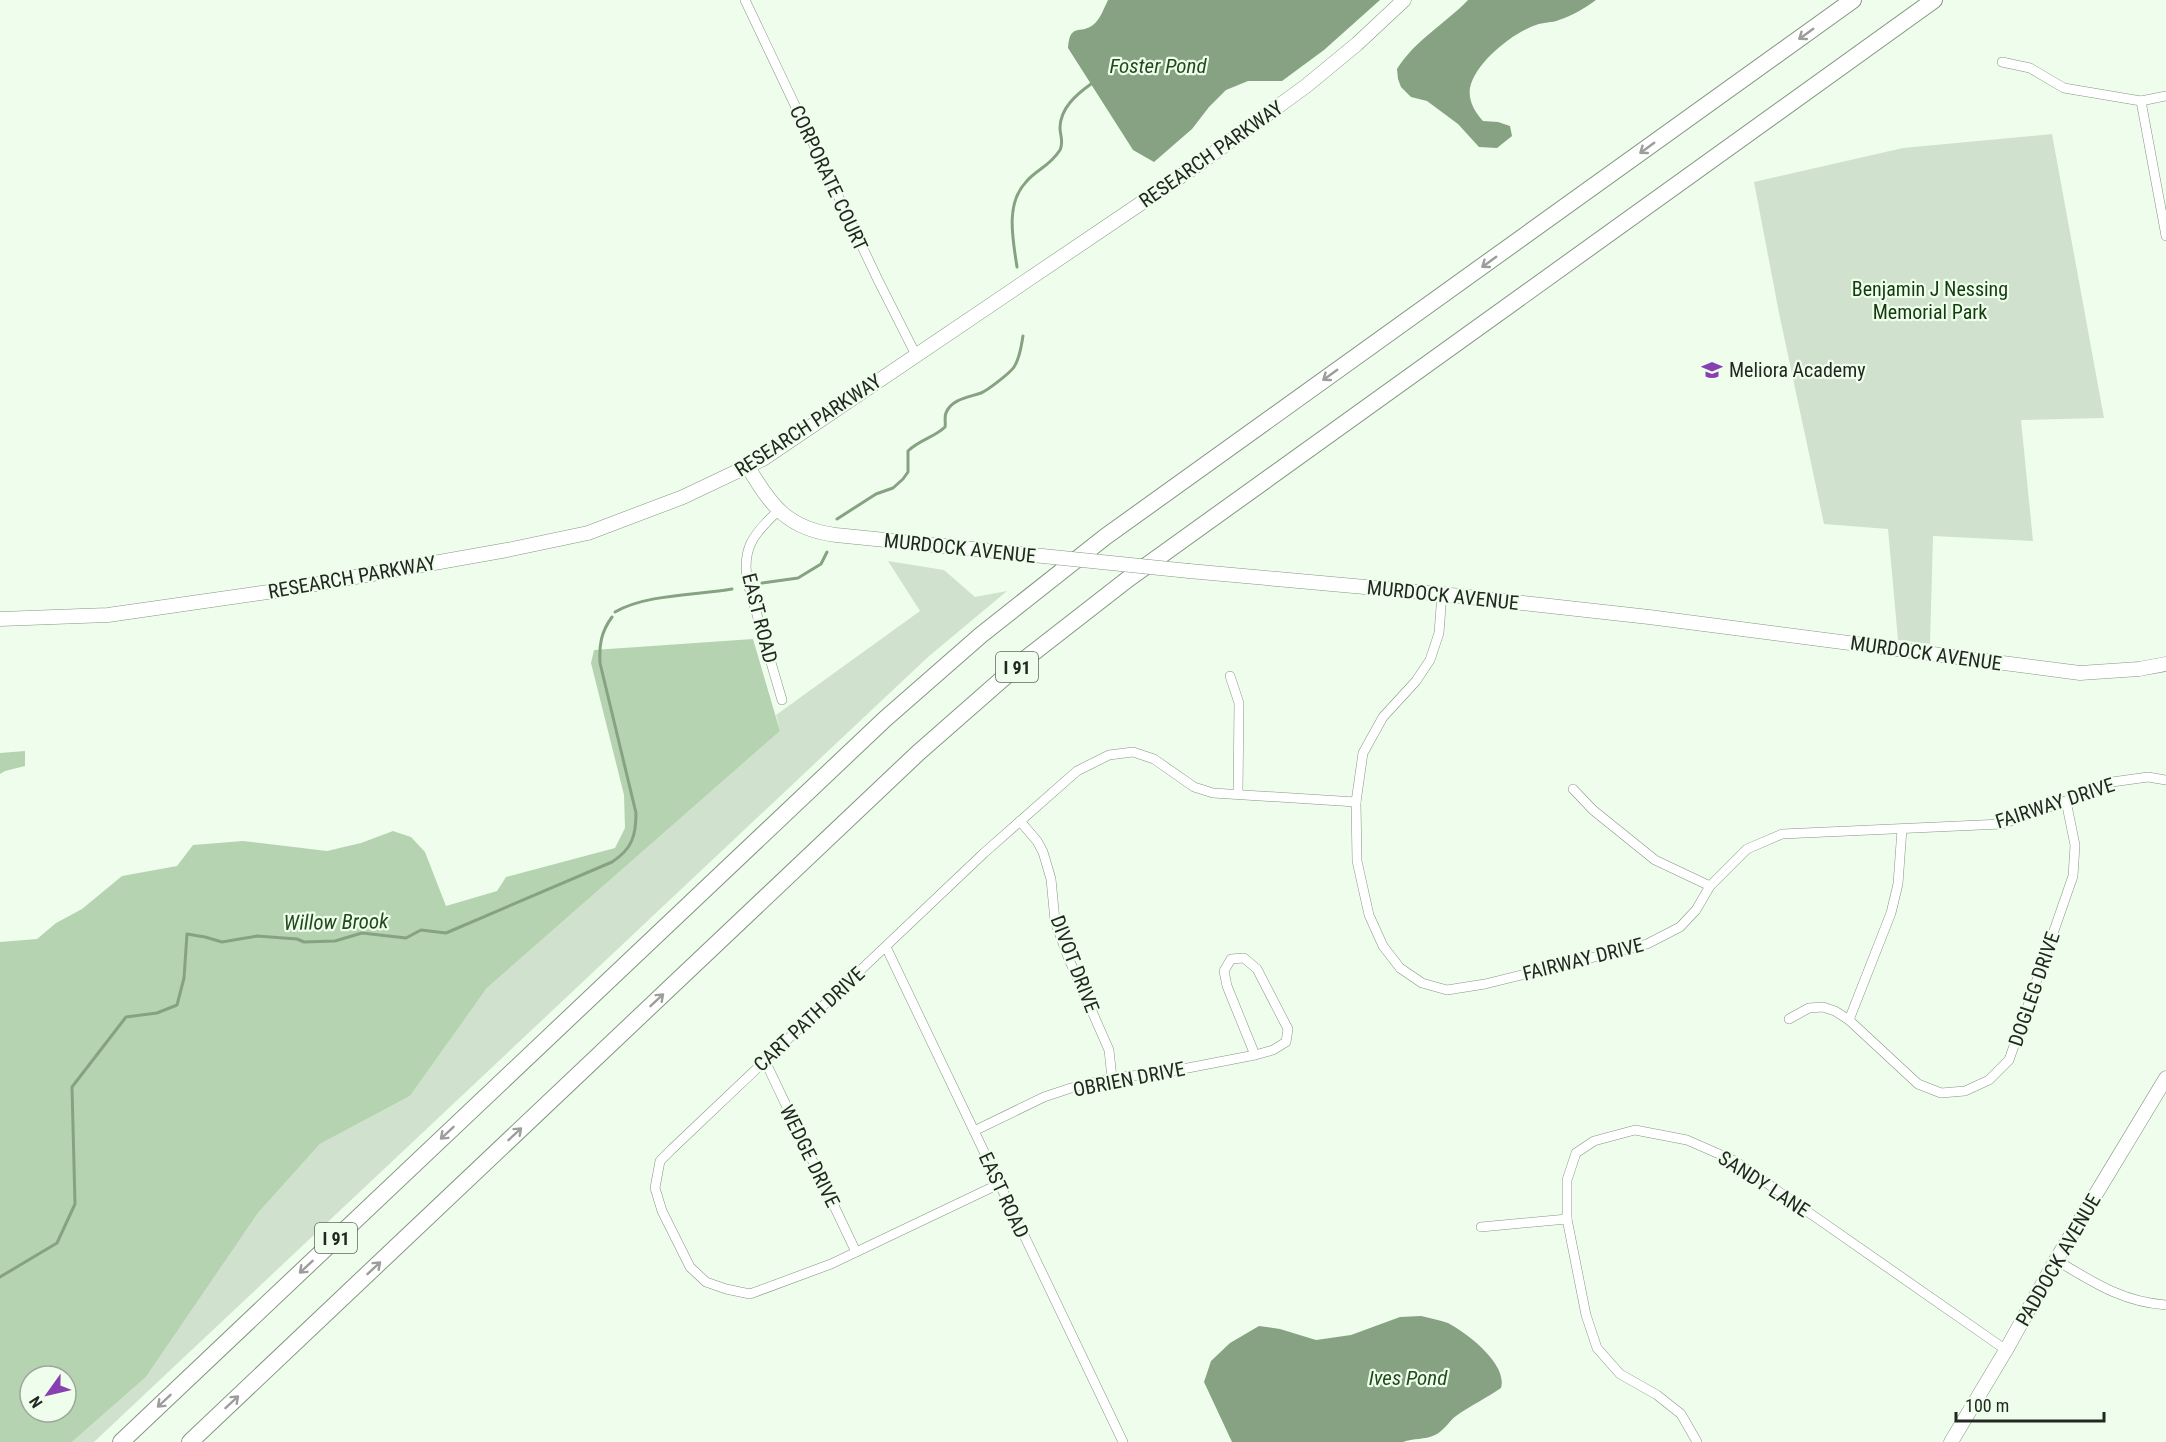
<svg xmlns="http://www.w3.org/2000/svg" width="2166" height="1442" font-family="'Roboto Condensed',sans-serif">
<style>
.green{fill:#d0e2cd}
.forest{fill:#b6d3b1;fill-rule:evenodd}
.water{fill:#86a282}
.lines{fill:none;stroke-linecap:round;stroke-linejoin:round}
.stream{stroke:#86a282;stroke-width:3}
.street-casing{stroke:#859683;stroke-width:10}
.secondary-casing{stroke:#859683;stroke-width:15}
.highway-casing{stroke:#859683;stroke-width:18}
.street{stroke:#fff;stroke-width:9}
.secondary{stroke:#fff;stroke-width:14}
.highway{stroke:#fff;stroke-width:16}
.secondary-bridge-casing{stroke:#859683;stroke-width:15;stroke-linecap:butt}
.secondary-bridge{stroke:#fff;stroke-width:14}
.oneway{stroke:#9c9e9b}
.labels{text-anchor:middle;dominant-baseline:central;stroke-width:4.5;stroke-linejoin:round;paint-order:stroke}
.shield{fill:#effeec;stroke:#60685e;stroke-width:1.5}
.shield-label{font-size:18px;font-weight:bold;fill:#222821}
.street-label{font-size:20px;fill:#222821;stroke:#effeec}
.park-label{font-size:20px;fill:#123b0e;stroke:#effeec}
.poi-label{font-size:20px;fill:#222821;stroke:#effeec;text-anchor:start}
.water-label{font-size:21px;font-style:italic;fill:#214a1c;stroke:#effeec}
</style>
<rect width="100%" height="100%" fill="#effeec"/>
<g class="green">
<polygon points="2052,134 2104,418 2021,420 2033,541 1933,536 1930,644 1898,640 1888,529 1824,524 1779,313 1754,182 1903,148"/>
<polygon points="888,561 944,570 975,597 1007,591 928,657 94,1442 72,1442 146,1377 258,1213 320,1144 410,1096 487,988 780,731 776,715 920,611"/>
</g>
<g class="forest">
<path d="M753,639L780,731L487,988L410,1096L320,1144L258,1213L146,1377L72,1442H0V942L37,939L56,923L82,909L122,876L177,866L193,845L243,841L327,851L361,843L393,831L411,837L425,852L446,906L497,891L506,877L615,848L625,828L624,795L591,663L594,650ZM30,1376H66V1412H30Z"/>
<polygon points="25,751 25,766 5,771 0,774 0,753"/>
</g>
<g class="water">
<path d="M1108,0H1380L1324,50L1282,81H1248L1226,90L1209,107L1192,129L1154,162L1133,150L1068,48C1070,22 1080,35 1093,25C1100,20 1104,8 1108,0Z"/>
<path d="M1468,0H1596C1585,8 1572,16 1559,20C1552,23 1543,22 1536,25C1512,33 1475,63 1470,88C1468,101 1475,112 1483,121L1498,122L1510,126L1512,136L1497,148L1479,147L1458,124L1427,101L1411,97L1401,87L1398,79L1397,69C1415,40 1445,24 1468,0Z"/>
<path d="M1421,1316C1429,1318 1440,1320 1448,1323C1467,1333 1508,1364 1501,1388C1487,1398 1471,1405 1456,1416C1449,1421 1444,1431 1435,1435C1425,1440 1413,1438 1403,1442H1232L1204,1382L1211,1361L1230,1343L1259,1326L1280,1329L1316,1340L1351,1335L1400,1317Z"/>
</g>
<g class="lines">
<g class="stream">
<path d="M1017,267C1013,240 1005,204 1026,182C1037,169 1049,167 1060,150C1064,142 1060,135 1060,128C1060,108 1077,94 1091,84"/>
<path d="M837,519L876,494L893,488L903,479L908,472V451C919,440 935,437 945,427C946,423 944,417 946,413C951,399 970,397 981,393C988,390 1010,373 1014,367C1020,358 1021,347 1023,336"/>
<polyline points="762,583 798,578 821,564 827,552"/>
<path d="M615,612C646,594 698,595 732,589"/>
<path d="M0,1277L57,1243L75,1204L72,1087L126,1017L157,1013L177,1005L184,978L187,934L205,937L222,942L257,936L297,939L304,942L335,941L362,933L406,938L421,930L446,933L612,862C632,849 636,836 636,813L600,663C599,645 601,632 612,617"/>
</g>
<g class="street-casing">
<g id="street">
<polyline points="745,0 878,280 916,355"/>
<polyline points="2002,62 2030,68 2064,88 2141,101 2166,96"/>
<polyline points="2141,101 2166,236"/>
<path d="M778,511C753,534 741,549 748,584L782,700"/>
<polyline points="1442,594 1439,633 1430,660 1416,681 1383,717 1363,753 1356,802 1357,861 1369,915 1383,946 1400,968 1422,983 1447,990 1485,984 1647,944 1680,927 1696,910 1710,886 1747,849 1782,834 2002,824 2066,801 2112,782 2148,777 2166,780"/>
<polyline points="1230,676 1239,703 1238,794"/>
<polyline points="1573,789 1593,810 1655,860 1710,886"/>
<polyline points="1020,821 1037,841 1043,852 1051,879 1055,921 1068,957 1109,1050 1112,1078"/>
<polyline points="886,947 1123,1442"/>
<polyline points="1789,1019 1809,1008 1823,1007 1835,1011 1849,1020 1918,1084 1941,1093 1965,1091 1989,1080 2009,1060 2073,876 2075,845 2066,801"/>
<polyline points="1849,1020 1891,913 1898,884 1902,829"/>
<polyline points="765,1061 856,1252"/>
<polyline points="974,1131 1044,1097 1071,1088 1112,1078 1167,1072 1255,1055 1273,1050 1286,1042 1288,1029 1257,969 1244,958 1231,959 1224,971 1227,986 1255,1055"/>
<polyline points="999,1184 831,1264 750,1294 726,1289 706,1282 690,1267 662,1211 655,1188 660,1161 672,1149 984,853 1077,771 1109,755 1133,752 1154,759 1194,787 1213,793 1356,802"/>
<polyline points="1481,1227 1567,1219"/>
<path d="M2056,1260C2093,1282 2122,1302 2166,1305"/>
<polyline points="1697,1442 1681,1414 1657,1395 1620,1374 1597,1348 1586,1315 1567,1219 1567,1180 1576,1153 1594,1141 1635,1130 1687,1140 1735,1161 2006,1350"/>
</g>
</g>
<g class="secondary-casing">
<g id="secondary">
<path d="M748,467C771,506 788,529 836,535L1033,555"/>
<polyline points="1189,571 1442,594 1649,617 2080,673 2139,669 2166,664"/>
<polyline points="0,619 108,615 282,590 507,550 588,533 683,497 763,459 1199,164 1306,86 1357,44 1404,0"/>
<polyline points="1951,1442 2006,1350 2056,1260 2166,1078"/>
</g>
</g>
<g class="highway-casing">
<g id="highway">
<polyline points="121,1442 885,719 981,635 1105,537 1853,0"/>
<polyline points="190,1442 918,753 1024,660 1128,579 1934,0"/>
</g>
</g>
<use href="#street" class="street"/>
<use href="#secondary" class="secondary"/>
<use href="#highway" class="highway"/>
<g class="secondary-bridge-casing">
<polyline id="secondary-bridge" points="1033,555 1189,571"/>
</g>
<use href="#secondary-bridge" class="secondary-bridge"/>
</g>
<defs><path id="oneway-shaft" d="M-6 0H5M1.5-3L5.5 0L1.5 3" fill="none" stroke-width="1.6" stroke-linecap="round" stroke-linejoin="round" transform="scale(1.5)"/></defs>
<g class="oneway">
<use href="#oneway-shaft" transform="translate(1806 34) rotate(144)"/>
<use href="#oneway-shaft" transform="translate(1647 148) rotate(144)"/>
<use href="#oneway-shaft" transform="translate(1489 262) rotate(144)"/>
<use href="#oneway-shaft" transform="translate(1330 375) rotate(144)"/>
<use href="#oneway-shaft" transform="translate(657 1000) rotate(-43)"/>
<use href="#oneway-shaft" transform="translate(447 1133) rotate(137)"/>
<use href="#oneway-shaft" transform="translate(515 1134) rotate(-43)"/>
<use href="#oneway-shaft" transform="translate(306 1267) rotate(137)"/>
<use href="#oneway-shaft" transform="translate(374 1268) rotate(-43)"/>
<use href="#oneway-shaft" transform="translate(164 1401) rotate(137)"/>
<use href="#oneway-shaft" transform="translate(232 1402) rotate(-43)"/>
</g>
<defs>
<g id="school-bare" transform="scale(1.62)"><path d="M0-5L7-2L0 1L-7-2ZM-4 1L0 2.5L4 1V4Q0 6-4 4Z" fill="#883fb2" stroke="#effeec" stroke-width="2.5" paint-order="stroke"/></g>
</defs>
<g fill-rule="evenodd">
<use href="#school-bare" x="1712" y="370"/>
</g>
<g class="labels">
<g class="shield">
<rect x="996" y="652" width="42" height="30" rx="4.5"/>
<rect x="315" y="1223" width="42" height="30" rx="4.5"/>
</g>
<g class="shield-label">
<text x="1017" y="667">I 91</text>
<text x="336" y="1238">I 91</text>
</g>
<g class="street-label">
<text transform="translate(1211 154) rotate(-35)">RESEARCH PARKWAY</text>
<text transform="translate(829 178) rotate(65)">CORPORATE COURT</text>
<text transform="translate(808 425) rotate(-33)">RESEARCH PARKWAY</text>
<text transform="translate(960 548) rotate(6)">MURDOCK AVENUE</text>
<text transform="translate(352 577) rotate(-10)">RESEARCH PARKWAY</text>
<text transform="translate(1443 595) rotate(6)">MURDOCK AVENUE</text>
<text transform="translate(760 618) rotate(76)">EAST ROAD</text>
<text transform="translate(1926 653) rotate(8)">MURDOCK AVENUE</text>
<text transform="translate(2055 803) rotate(-18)">FAIRWAY DRIVE</text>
<text transform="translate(1583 959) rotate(-14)">FAIRWAY DRIVE</text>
<text transform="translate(1075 964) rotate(69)">DIVOT DRIVE</text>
<text transform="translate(2034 989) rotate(-71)">DOGLEG DRIVE</text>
<text transform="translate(809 1019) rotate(-43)">CART PATH DRIVE</text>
<text transform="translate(1129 1079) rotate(-11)">OBRIEN DRIVE</text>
<text transform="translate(810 1156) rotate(64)">WEDGE DRIVE</text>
<text transform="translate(1764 1184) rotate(33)">SANDY LANE</text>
<text transform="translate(1004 1195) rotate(65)">EAST ROAD</text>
<text transform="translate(2058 1260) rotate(-60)">PADDOCK AVENUE</text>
</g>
<g class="park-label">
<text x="1930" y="289">Benjamin J Nessing<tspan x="1930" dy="23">Memorial Park</tspan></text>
</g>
<g class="poi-label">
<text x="1729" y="370">Meliora Academy</text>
</g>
<g class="water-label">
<text x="1158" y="66">Foster Pond</text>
<text transform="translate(336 922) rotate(-1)">Willow Brook</text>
<text x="1408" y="1378">Ives Pond</text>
</g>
</g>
<g transform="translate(48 1394) rotate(236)"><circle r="28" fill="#effeec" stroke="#9da89b" stroke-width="1.5"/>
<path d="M0-4.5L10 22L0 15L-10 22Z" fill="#883fb2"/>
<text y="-9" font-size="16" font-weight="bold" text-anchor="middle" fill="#222821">N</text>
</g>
<path d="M1956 1412v9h148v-9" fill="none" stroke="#222821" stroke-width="3"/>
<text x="1965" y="1412" font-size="18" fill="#222821" stroke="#effeec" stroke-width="4.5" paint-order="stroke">100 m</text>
</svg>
